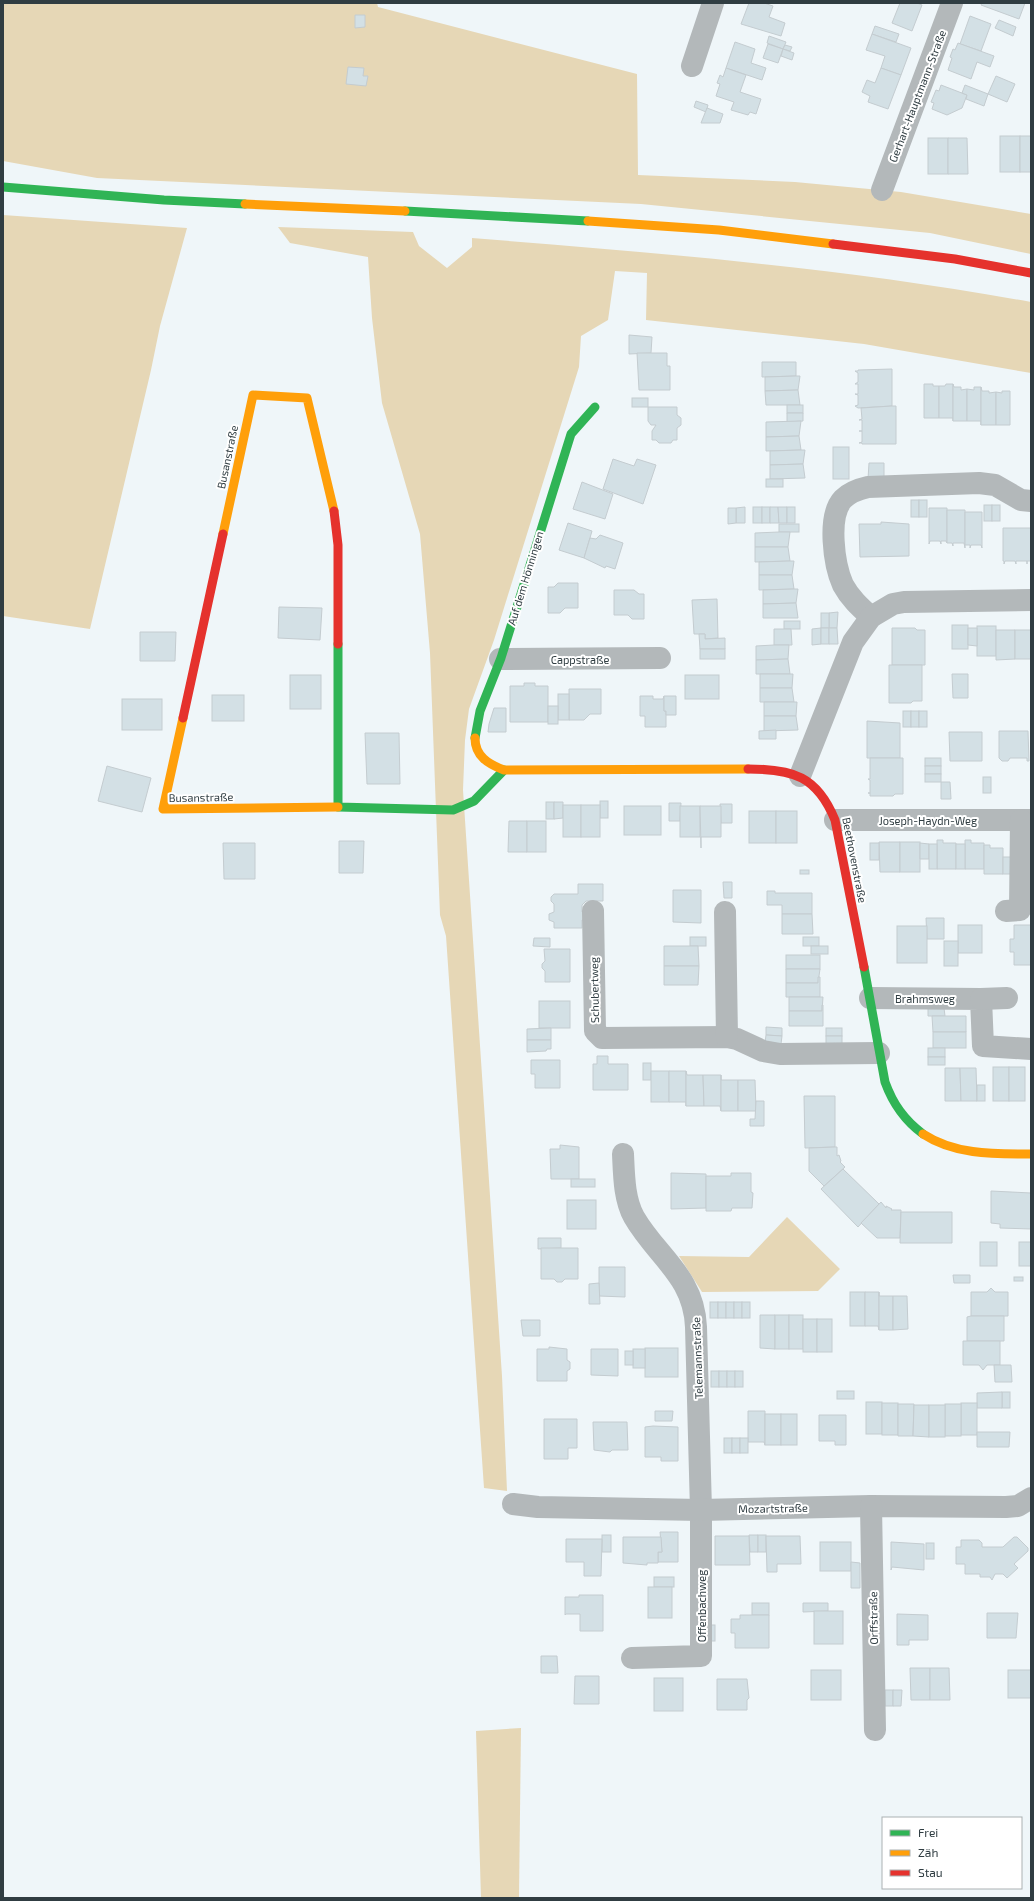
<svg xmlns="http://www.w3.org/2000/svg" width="1034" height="1901" font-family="'Exo 2',sans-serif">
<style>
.green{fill:#e6d7b6}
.building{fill:#d3e0e5;stroke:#c4ccd0}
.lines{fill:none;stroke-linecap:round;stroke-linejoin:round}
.street{stroke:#b3b8ba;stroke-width:22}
.fast{stroke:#30b455;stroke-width:9}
.slow{stroke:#ff9f0a;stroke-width:9}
.jam{stroke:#e5322d;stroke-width:9}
.labels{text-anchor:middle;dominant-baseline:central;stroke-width:4;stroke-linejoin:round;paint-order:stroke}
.street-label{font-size:11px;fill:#303d42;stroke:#fff}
</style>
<rect width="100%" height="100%" fill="#eff6f9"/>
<g class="green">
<polygon points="3,3 377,3 378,7 637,74 638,175 795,182 901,192 1031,214 1031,254 930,233 641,204 97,178 3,161"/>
<polygon points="3,215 187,228 160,326 151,370 90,629 3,616"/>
<path d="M278,227L413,232L419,246L447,268L472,247V238C659,253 846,268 1031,302V373L864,344L646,320L647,273L615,271L608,320L581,336L579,367L494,640L469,709L465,740L463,790L502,1376L507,1491L484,1488L446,936L440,915L430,653L420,534L382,403L372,318L368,257L290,243Z"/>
<polygon points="787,1217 840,1269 818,1291 702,1292 679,1256 749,1257"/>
<polygon points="521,1728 519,1898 481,1898 476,1731"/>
</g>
<g class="building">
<polygon points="749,3 764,3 773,6 769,17 785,23 781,36 741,24"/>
<polygon points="900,3 917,3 922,5 912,31 892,23"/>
<polygon points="982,3 1025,3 1019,19 981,5"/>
<polygon points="355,15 365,15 365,27 355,28"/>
<polygon points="970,16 991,24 981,51 960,44"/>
<polygon points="999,20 1016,27 1013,36 995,28"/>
<polygon points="875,26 899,34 896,42 872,34"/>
<polygon points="872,34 911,48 901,75 881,68 885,56 866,50"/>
<polygon points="769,36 786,42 783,49 767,43"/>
<polygon points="735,42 755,49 751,63 766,68 762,80 726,68"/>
<polygon points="958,43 994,56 990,67 977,62 971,79 948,70 952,58 950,57 953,49 955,50"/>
<polygon points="768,44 783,49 778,63 763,58"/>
<polygon points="785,45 792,47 790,51 783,49"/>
<polygon points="783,49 794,53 792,60 781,56"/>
<polygon points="348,67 364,68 363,76 368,76 366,86 346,84"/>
<polygon points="726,68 746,75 740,92 761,99 756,114 750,112 748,115 731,110 734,102 716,96 720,84 717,83 720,75 723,77"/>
<polygon points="881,68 901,75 888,109 868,102 870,96 862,92 867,80 875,83"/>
<polygon points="996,76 1015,84 1007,102 988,94"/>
<polygon points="941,85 967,95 962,108 947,115 932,109 934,103 931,102 936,90 939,91"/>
<polygon points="965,85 988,94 984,106 966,99 967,95 962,93"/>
<polygon points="696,101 708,105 706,112 694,107"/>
<polygon points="707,108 723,114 720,123 701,123"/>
<rect x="1000" y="136" width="20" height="36"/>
<rect x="1020" y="136" width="11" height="36"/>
<rect x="928" y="138" width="20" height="36"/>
<polygon points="948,138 967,138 968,174 948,174"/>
<polygon points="629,335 652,337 651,353 629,354"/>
<polygon points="637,353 667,353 667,366 670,366 670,390 639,390"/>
<polygon points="762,362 796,362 796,376 762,377"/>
<polygon points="892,369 892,406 858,408 855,406 858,405 858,395 855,394 858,394 858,384 855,384 858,382 858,373 855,371 858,371 858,370"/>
<polygon points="796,376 800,376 798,390 765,391 765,377"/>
<polygon points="924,384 933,384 933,386 939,386 939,418 924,418"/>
<polygon points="946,384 953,384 953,421 953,418 939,418 939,386 945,386"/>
<polygon points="953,384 954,387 961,387 961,390 967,389 967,421 953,421"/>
<polygon points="974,387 981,387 981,425 981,421 967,421 967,389 974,390"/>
<polygon points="981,387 982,391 989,391 989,393 996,392 996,425 981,425"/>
<polygon points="798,390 800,405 766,405 765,391"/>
<polygon points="1002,391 1010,391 1010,425 996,425 996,392 1002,393"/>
<rect x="632" y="398" width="16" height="9"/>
<rect x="787" y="405" width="16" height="8"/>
<polygon points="892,406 896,406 896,444 862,444 862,443 859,443 862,442 862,431 859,431 862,431 862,420 859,420 862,419 861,408"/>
<polygon points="648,407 677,407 677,415 681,418 681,425 677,428 677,440 673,440 671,443 659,443 656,440 652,440 652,431 656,425 651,425 648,421"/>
<polygon points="787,413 803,413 803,421 787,422"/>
<polygon points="801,421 799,436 766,437 766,422"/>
<polygon points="799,436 801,450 766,451 766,437"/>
<rect x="833" y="447" width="16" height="32"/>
<polygon points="801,450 805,450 803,464 770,465 770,451"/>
<polygon points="613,459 634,466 637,459 656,465 643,504 603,489"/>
<polygon points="869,463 884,463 884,479 868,479"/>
<polygon points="803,464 805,478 770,479 770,465"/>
<rect x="766" y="479" width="17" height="8"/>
<polygon points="582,482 613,494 605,519 573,509"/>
<rect x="911" y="500" width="8" height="17"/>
<rect x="919" y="500" width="8" height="17"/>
<rect x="984" y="505" width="8" height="16"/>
<rect x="992" y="505" width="8" height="16"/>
<polygon points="745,507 745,523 736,523 736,508"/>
<rect x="753" y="507" width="9" height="16"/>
<rect x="762" y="507" width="8" height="16"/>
<polygon points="770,507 778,507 779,523 770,523"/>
<polygon points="778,507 787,507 787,523 779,523"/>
<rect x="787" y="507" width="8" height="16"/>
<polygon points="728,508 736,508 736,523 728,524"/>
<polygon points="929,508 947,508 947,543 946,541 941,541 941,544 940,541 930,541 929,544"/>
<polygon points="947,510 965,510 965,548 964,543 953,543 953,546 952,543 947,543"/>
<polygon points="965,512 982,512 982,548 981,545 971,545 970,548 970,545 965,545"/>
<polygon points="881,522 909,524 909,556 860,557 859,524 881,524"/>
<polygon points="568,523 592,531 584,558 559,550"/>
<rect x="779" y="524" width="20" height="8"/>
<polygon points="1003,528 1031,528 1031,561 1027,561 1027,564 1027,561 1016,561 1016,564 1015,561 1005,561 1004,564 1004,561 1003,561"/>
<polygon points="779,532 790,532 788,547 755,547 755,533"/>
<polygon points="600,535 623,543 615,569 606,566 605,568 584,558 590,538 596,539"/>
<polygon points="755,547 788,547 790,561 755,562"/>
<polygon points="790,561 794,561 792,575 759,575 759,562"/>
<polygon points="759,575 792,575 794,589 759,590"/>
<polygon points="558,583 578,583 578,608 565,608 560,613 548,613 548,587 554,587"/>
<polygon points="794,589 798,589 796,603 763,604 763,590"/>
<polygon points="614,590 634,590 639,594 644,594 644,619 632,619 628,615 614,615"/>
<polygon points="717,599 718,638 705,639 705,634 694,634 692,600"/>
<polygon points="796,603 798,618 763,618 763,604"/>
<polygon points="279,607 322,608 320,640 278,638"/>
<polygon points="838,612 837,628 829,628 829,613"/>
<rect x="821" y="613" width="8" height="15"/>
<rect x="784" y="621" width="16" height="8"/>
<rect x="952" y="625" width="16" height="24"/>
<rect x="977" y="626" width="19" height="30"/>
<polygon points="821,628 821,644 812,645 812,629"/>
<rect x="821" y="628" width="8" height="16"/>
<polygon points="829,628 837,628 838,644 829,644"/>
<polygon points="892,628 915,628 917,630 925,630 925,665 892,665"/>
<polygon points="968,628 977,628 977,646 968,645"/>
<polygon points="774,629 791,629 792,645 774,645"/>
<polygon points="996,630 1015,630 1015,659 996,660"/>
<rect x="1015" y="630" width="16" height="29"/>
<polygon points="140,632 176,632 175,661 140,661"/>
<polygon points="699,634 705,634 705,639 725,638 725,649 700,649"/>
<polygon points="774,645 789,645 788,659 756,660 756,646"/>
<rect x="700" y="649" width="25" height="10"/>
<polygon points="788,659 790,674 756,674 756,660"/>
<polygon points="889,665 922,665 922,701 913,701 911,703 889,703"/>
<polygon points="760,674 793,674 792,688 760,688"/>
<polygon points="952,674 968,674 968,698 953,698"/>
<rect x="290" y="675" width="31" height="34"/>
<rect x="685" y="675" width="34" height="24"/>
<polygon points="524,683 535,683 535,686 548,686 548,722 510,722 510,686 524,686"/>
<polygon points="760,688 792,688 794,702 760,702"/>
<polygon points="569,689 601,689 601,714 590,714 584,720 569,720"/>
<rect x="558" y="694" width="11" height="26"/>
<rect x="212" y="695" width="32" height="26"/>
<polygon points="640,696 653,696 653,699 663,699 664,696 664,711 666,711 666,727 645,727 645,716 640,716"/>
<polygon points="664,696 676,696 676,715 666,715 666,711 664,711"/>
<rect x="122" y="699" width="40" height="31"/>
<polygon points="764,702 797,702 796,716 764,716"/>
<rect x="548" y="706" width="10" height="18"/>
<polygon points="494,708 506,708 506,732 488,732 489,724"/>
<rect x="903" y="711" width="8" height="16"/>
<rect x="911" y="711" width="8" height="16"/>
<rect x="919" y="711" width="8" height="16"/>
<polygon points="764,716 796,716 798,730 764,731"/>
<polygon points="867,721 900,723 900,758 867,758"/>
<polygon points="776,730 776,739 759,739 759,731"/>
<polygon points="999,731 1028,731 1029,761 1027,761 1027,758 1010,758 1008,761 1002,761 999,758"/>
<polygon points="949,732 982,732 982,761 950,761"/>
<polygon points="365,733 399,733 400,784 367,784"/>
<polygon points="870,758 903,758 903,794 895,794 893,796 870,796 870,793 868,793 870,793 870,780 868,779 870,779"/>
<rect x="925" y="758" width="16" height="8"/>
<polygon points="107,766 151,778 142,812 98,801"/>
<rect x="925" y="766" width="16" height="8"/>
<rect x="925" y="774" width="16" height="8"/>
<rect x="983" y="777" width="8" height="16"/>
<polygon points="941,782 950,782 951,799 941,799"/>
<rect x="600" y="801" width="8" height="17"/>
<rect x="546" y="802" width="8" height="17"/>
<polygon points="554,802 563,802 563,818 554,819"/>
<polygon points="669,803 681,803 680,821 669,821"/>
<polygon points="720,804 732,804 732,823 721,823"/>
<rect x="563" y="805" width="18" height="32"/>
<rect x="581" y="805" width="19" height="32"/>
<rect x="624" y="806" width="37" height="29"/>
<rect x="680" y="806" width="20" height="31"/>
<polygon points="700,806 721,806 721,837 701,837 701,848"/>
<rect x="749" y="811" width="27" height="32"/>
<rect x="776" y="811" width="21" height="32"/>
<polygon points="509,821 527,821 527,852 508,852"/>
<rect x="527" y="821" width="19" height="31"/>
<polygon points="937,840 943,840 943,843 956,843 956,869 937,869"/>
<polygon points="965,840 971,840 971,843 984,843 984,869 965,869"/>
<polygon points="339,841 364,841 363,873 339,873"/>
<polygon points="879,842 900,842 900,872 880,872"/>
<rect x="900" y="842" width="20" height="30"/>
<polygon points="223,843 255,843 255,879 224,879"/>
<rect x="870" y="843" width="9" height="17"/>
<polygon points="920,843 929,844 929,859 920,859"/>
<rect x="929" y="844" width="8" height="25"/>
<rect x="956" y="844" width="9" height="25"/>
<polygon points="984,845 990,845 990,848 1003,848 1003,874 984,874"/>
<rect x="1003" y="857" width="10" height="17"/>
<rect x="800" y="870" width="9" height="4"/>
<polygon points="723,882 732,882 732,898 724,898"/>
<polygon points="578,884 603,884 603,901 586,901 582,905 582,912 585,912 585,920 582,920 582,928 554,928 554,922 549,920 549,914 554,912 554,904 551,901 551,897 554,894 578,894"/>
<polygon points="673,890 701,890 701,923 673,922"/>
<polygon points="767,891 775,891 775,893 812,893 812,914 782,914 782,905 767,905"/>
<polygon points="782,914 812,914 813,934 782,934"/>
<polygon points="926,918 944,918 944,939 927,939"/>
<rect x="958" y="925" width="24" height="28"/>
<polygon points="1014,925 1031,925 1031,965 1014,965 1014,952 1010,952 1010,939 1014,939"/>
<rect x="897" y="926" width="30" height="37"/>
<rect x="690" y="937" width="16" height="9"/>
<rect x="803" y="937" width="16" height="9"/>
<polygon points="534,938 550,938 550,947 533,946"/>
<rect x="944" y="941" width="14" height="25"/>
<polygon points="664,946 698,946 699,966 664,966"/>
<rect x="811" y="946" width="17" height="8"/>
<polygon points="544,949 570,949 570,982 545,982 545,971 542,968 542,964 545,961"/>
<rect x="786" y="955" width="34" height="14"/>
<polygon points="664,966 699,966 698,985 664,985"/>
<polygon points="786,969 820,969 818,983 786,983"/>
<polygon points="818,977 820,977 820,997 786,997 786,983 818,983"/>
<polygon points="789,997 823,997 822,1011 789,1011"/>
<rect x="539" y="1001" width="31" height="27"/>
<polygon points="822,1005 823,1005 823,1026 789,1026 789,1011 822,1011"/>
<polygon points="928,1008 944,1008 945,1016 928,1016"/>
<polygon points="932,1016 966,1016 966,1032 933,1032"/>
<polygon points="766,1027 782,1028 782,1036 766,1035"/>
<polygon points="551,1028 551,1040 527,1040 527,1029"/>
<rect x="826" y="1028" width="16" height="8"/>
<rect x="933" y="1032" width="33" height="16"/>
<polygon points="766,1035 782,1036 781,1044 765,1043"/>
<rect x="826" y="1036" width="16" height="9"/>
<polygon points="527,1040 551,1040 551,1049 547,1049 546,1051 527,1052"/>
<rect x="928" y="1048" width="17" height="9"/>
<polygon points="597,1056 608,1056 608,1064 628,1064 628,1090 593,1090 593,1064 597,1064"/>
<rect x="928" y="1057" width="17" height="8"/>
<polygon points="531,1060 560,1060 560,1088 535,1088 535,1074 531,1074"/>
<rect x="643" y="1063" width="8" height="17"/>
<rect x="993" y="1067" width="16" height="34"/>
<rect x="1009" y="1067" width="16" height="34"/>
<polygon points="945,1068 960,1068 961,1101 945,1101"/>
<polygon points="960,1068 976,1068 977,1101 961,1101"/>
<rect x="651" y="1071" width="18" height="31"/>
<polygon points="669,1071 686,1071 686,1106 686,1102 669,1102"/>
<polygon points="686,1071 687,1075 703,1075 704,1106 686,1106"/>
<polygon points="703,1075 721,1075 721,1111 720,1106 704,1106"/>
<polygon points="721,1075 721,1080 738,1080 738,1111 721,1111"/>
<polygon points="738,1080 755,1080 756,1111 738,1111"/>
<rect x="977" y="1085" width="8" height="16"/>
<polygon points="804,1096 835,1096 835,1147 805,1148"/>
<polygon points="756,1101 764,1101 764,1126 750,1126 750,1119 755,1119"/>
<polygon points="560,1145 579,1147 579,1179 551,1179 550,1149 560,1149"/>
<polygon points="835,1147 837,1147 837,1156 839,1155 841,1161 840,1162 845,1167 824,1186 809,1171 809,1148"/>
<polygon points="843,1169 879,1204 858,1227 821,1189"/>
<polygon points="671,1173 706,1174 706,1208 671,1209"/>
<polygon points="731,1173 751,1173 751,1192 753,1193 752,1208 732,1208 731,1211 706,1211 706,1176 731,1176"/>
<rect x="571" y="1179" width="24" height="8"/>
<polygon points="991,1191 1031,1193 1031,1229 1000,1228 1000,1224 991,1223"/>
<rect x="567" y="1200" width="29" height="29"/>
<polygon points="881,1202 886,1208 886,1206 892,1209 891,1210 901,1210 900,1238 877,1238 861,1223"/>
<polygon points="901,1212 952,1212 952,1243 900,1243"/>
<polygon points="538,1238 561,1238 561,1248 538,1249"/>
<rect x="980" y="1242" width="17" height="24"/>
<rect x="1019" y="1242" width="12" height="24"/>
<polygon points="541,1248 578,1248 578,1279 565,1279 562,1282 557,1282 554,1279 541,1279"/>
<polygon points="599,1267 625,1267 625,1297 599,1296"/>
<polygon points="953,1275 970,1275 970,1283 954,1283"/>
<rect x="1014" y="1277" width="9" height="4"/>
<polygon points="599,1283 600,1304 589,1304 589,1284"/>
<polygon points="991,1288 995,1292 1008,1292 1008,1316 971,1316 971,1292 987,1292"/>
<rect x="850" y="1292" width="15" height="34"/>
<polygon points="865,1292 879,1292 879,1330 878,1326 865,1326"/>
<polygon points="879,1292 879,1296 893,1296 893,1330 879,1330"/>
<polygon points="893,1296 907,1296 908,1329 893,1330"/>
<rect x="710" y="1302" width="8" height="16"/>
<rect x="718" y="1302" width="8" height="16"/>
<rect x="726" y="1302" width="8" height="16"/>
<rect x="734" y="1302" width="8" height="16"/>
<rect x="742" y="1302" width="8" height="16"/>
<polygon points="760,1315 775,1315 775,1349 760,1348"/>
<rect x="775" y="1315" width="14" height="34"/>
<rect x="789" y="1315" width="14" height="34"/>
<polygon points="971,1316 1004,1316 1004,1341 967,1341 967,1317"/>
<rect x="803" y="1319" width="14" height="33"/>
<rect x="817" y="1319" width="15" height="33"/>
<polygon points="521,1320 540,1320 540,1336 523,1336"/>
<polygon points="963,1341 1000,1341 1000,1365 987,1365 983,1370 979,1365 963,1365"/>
<polygon points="549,1347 567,1349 567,1360 570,1362 570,1369 567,1371 567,1381 537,1381 537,1349 549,1349"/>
<rect x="645" y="1348" width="33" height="29"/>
<polygon points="591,1349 618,1349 618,1376 591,1375"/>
<rect x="633" y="1349" width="12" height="19"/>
<rect x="625" y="1351" width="8" height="14"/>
<polygon points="994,1365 1011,1365 1012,1382 995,1382"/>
<rect x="711" y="1371" width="8" height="16"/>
<rect x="719" y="1371" width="8" height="16"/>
<rect x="727" y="1371" width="8" height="16"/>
<rect x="735" y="1371" width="8" height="16"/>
<rect x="837" y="1391" width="17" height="8"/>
<rect x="1002" y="1392" width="8" height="16"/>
<polygon points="1002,1392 1002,1408 977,1408 977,1393"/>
<rect x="866" y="1402" width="16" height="32"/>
<rect x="882" y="1403" width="16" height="32"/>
<rect x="961" y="1403" width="16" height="32"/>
<polygon points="898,1404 914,1404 913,1436 898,1436"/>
<rect x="945" y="1404" width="16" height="32"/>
<polygon points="914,1405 929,1405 929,1437 913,1436"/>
<rect x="929" y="1405" width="16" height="32"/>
<polygon points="655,1411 673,1411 672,1421 655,1421"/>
<polygon points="748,1411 765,1411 765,1445 764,1442 748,1442"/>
<rect x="765" y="1414" width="16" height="31"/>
<rect x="781" y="1414" width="16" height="31"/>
<polygon points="819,1415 846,1415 846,1445 835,1445 835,1441 819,1441"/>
<polygon points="544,1419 577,1419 577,1448 568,1448 568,1459 544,1459"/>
<polygon points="593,1422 627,1422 628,1450 612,1450 610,1452 594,1450"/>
<polygon points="653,1426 678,1427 678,1461 661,1461 661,1457 645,1457 645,1427"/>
<polygon points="977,1432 1010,1432 1009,1447 977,1447"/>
<rect x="724" y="1438" width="8" height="15"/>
<rect x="732" y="1438" width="8" height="15"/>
<rect x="740" y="1438" width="8" height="15"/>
<polygon points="660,1532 678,1532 678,1562 658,1562 658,1552 662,1552"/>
<rect x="602" y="1535" width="9" height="17"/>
<polygon points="749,1535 758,1535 758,1552 750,1552"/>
<rect x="758" y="1535" width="8" height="17"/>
<polygon points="715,1536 749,1536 750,1565 715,1565"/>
<polygon points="766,1536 800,1536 801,1564 777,1564 777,1572 767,1572"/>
<polygon points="623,1537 661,1537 662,1552 658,1552 658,1563 647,1563 647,1565 623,1563"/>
<polygon points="1014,1537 1017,1537 1028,1548 1028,1551 1014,1564 1018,1568 1007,1578 1003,1574 995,1574 992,1580 990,1577 980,1577 980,1574 965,1574 965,1564 956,1564 956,1547 961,1547 961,1540 979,1540 982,1543 982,1547 1003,1547"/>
<polygon points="566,1539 602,1539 601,1576 584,1576 584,1562 566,1562"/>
<rect x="820" y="1542" width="31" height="29"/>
<polygon points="891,1542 924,1544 924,1570 892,1567 891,1570"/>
<rect x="926" y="1543" width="8" height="16"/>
<polygon points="851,1562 860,1563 860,1588 851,1588"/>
<rect x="654" y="1577" width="20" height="10"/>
<rect x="648" y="1587" width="24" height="31"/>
<polygon points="579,1595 603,1595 603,1631 580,1631 580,1614 566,1614 565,1615 565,1597 579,1597"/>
<rect x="752" y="1603" width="17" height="12"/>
<polygon points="803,1603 828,1603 828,1611 803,1612"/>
<rect x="814" y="1611" width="29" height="33"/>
<polygon points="987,1613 1018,1613 1016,1638 987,1638"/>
<polygon points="897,1614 928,1615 928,1640 909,1640 909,1645 897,1645"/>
<polygon points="740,1615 769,1615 769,1648 735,1648 735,1633 731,1633 731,1619 740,1619"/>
<rect x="707" y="1625" width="8" height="16"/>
<polygon points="541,1656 557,1656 558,1673 541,1673"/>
<polygon points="910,1668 930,1668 930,1700 911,1700"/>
<polygon points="930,1668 949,1668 950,1700 930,1700"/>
<rect x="811" y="1670" width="30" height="30"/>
<rect x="1008" y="1670" width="23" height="28"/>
<polygon points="575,1676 599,1676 599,1704 574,1704"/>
<rect x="654" y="1678" width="29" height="33"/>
<polygon points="717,1679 747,1679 749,1698 747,1700 747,1710 717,1710"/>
<rect x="885" y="1690" width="8" height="16"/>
<polygon points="893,1690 902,1690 901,1706 893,1706"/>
</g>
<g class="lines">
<g class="street">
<polyline points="692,66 713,3"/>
<polyline points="882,190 952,3"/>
<path d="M871,617C860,607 850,598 843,585C834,565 827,516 843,499C850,492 859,489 868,487L979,483L995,485L1021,500L1031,501"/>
<polyline points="500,659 660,658"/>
<polyline points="800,776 853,642 871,617 893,604 904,602 1031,600"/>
<polyline points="835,820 1031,820"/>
<polyline points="593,911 595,1031 602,1038 727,1037 737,1039 763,1051 780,1054 879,1053"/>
<polyline points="1006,911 1020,910 1021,820"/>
<polyline points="725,912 727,1037"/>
<polyline points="870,998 981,999 983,1046 1031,1049"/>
<polyline points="981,999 1007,998"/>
<path d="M623,1154C624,1175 624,1199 634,1217C657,1257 694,1276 696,1327L701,1510V1656L632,1658"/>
<polyline points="513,1504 538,1507 701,1510 871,1506 1006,1507 1018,1506 1031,1498"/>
<polyline points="871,1506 875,1730"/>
</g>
<g class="fast">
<polyline points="3,187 164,200 245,204"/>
<polyline points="405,211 588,221"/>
<polyline points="338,644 338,807 453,810 474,801 504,770"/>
<polyline points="475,738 480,711 501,658 571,434 595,407"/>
<path d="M864,967L885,1082C893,1104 904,1120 923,1134"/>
</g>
<g class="slow">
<polyline points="245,204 405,211"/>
<polyline points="588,221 719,230 833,244"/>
<polyline points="223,534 253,395 307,398 334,511"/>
<polyline points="183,718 163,809 338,807"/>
<path d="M475,738C475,756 488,764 504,770L748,769"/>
<path d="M923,1134C955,1155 994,1154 1031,1154"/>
</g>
<g class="jam">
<polyline points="833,244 955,259 1031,273"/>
<polyline points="334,511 338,545 338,644"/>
<polyline points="183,718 223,534"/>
<path d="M748,769C793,769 817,776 835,820L864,967"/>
</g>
</g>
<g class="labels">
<g class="street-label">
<text transform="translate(917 96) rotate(-69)">Gerhart-Hauptmann-Straße</text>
<text transform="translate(227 457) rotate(-78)">Busanstraße</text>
<text transform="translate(525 578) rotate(-73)">Auf dem Hönningen</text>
<text x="580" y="659">Cappstraße</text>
<text transform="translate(201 797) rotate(-1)">Busanstraße</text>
<text x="928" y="820">Joseph-Haydn-Weg</text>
<text transform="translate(855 860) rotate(79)">Beethovenstraße</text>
<text transform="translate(594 990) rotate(-91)">Schubertweg</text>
<text x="925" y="998">Brahmsweg</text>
<text transform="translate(697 1358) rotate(-92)">Telemannstraße</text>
<text transform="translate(773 1508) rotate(-1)">Mozartstraße</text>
<text transform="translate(701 1606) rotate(-90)">Offenbachweg</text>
<text transform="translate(873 1618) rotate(-91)">Orffstraße</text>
</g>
</g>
<rect width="1034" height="1901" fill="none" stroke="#303d42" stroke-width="8"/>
<rect x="882" y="1817" width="140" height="72" fill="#ffffff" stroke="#acb1b3"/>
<rect x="890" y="1830" width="20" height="6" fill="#30b455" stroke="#acb1b3"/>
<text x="918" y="1837" font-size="12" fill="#303d42">Frei</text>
<rect x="890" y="1850" width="20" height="6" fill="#ff9f0a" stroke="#acb1b3"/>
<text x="918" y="1857" font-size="12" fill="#303d42">Zäh</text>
<rect x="890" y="1870" width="20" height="6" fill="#e5322d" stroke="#acb1b3"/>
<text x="918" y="1877" font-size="12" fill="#303d42">Stau</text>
</svg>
